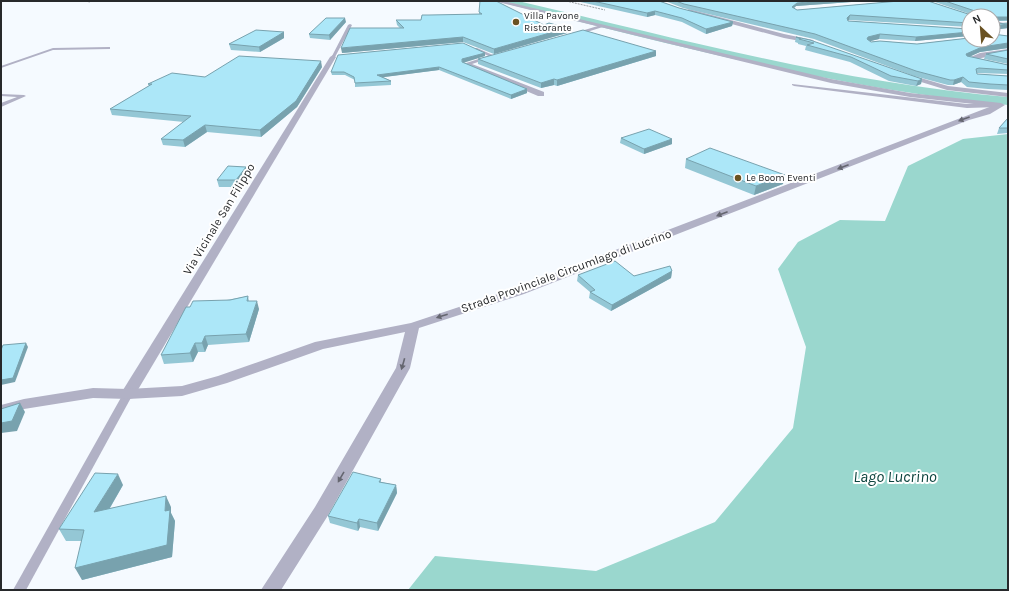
<svg xmlns="http://www.w3.org/2000/svg" width="1009" height="591" font-family="Karla,sans-serif">
<style>
.water{fill:#9ad7ce}
.lines{fill:none;stroke-linecap:round;stroke-linejoin:round}
.canal{fill:#9ad7ce;fill-rule:evenodd}
.path{stroke:#9b9fa3;stroke-width:1;stroke-dasharray:2 1;stroke-linecap:butt}
.service{fill:#b1b1c5;fill-rule:evenodd}
.minor{fill:#b1b1c5;fill-rule:evenodd}
.tertiary{fill:#b1b1c5;fill-rule:evenodd}
.wall{fill:#94c7d5}
.shaded-wall{fill:#78a2ae}
.building{fill:#ace7f8;stroke:#78a2ae}
.oneway{fill:#656670}
.poi-dot{fill:#6a5222;stroke:#fff;stroke-width:1.5}
.labels{text-anchor:middle;dominant-baseline:central;stroke-width:4;stroke-linejoin:round;paint-order:stroke}
.far-poi-label{font-size:10px;fill:#27292b;stroke:#fff;text-anchor:start}
.street-label{font-size:12px;fill:#27292b;stroke:#fff}
.near-water-label{font-size:16px;font-style:italic;fill:#0d443e;stroke:#fff}
</style>
<rect width="100%" height="100%" fill="#f5faff"/>
<polygon class="water" points="1008,134 1008,590 408,590 435,556 596,571 715,522 793,428 806,347 778,269 798,242 840,220 885,221 908,166 963,139"/>
<g class="lines">
<path class="canal" d="M503,1H518C680,39 842,83 1008,97V105C837,89 670,44 504,3Z"/>
<g class="path">
<polyline points="85,1 90,2"/>
<polyline points="566,1 605,10"/>
</g>
<g class="service">
<polygon points="350,24 352,25 335,57 331,58 348,25"/>
<polygon points="109,47 110,47 110,49 53,50 1,68 1,66 53,48"/>
<polygon points="475,48 477,48 495,56 491,57 475,50"/>
<polygon points="792,84 967,104 999,103 1002,105 999,107 967,108 794,86 792,85"/>
<polygon points="1,94 24,95 26,96 1,107 1,103 17,97 1,96"/>
<polygon points="128,391 131,392 133,394 26,590 13,590 123,394 125,392"/>
</g>
<g class="minor">
<polygon points="689,9 784,34 813,40 814,41 811,43 784,38 687,12 687,10"/>
<polygon points="993,20 1003,23 1004,24 1001,26 993,24"/>
<polygon points="601,25 606,26 571,37 568,35"/>
<polygon points="1008,49 1008,53 976,59 1008,65 1008,69 966,59 980,53"/>
<polygon points="333,55 336,57 133,398 128,399 123,398 121,394 123,390 330,57"/>
<polygon points="491,55 496,56 472,64 544,92 544,96 538,96 463,64"/>
<polygon points="907,74 948,86 1008,93 1008,97 947,90 905,77 905,75"/>
</g>
<polygon class="tertiary" points="494,1 504,1 831,79 910,93 1001,103 1005,105 990,114 969,120 524,294 419,328 410,368 327,517 281,590 261,590 315,507 396,368 405,332 323,349 227,383 182,396 128,399 93,398 24,409 1,415 1,405 24,399 93,388 128,389 182,386 218,376 315,342 411,323 516,288 992,106 910,97 831,83"/>
</g>
<g class="wall">
<polygon points="576,1 659,1 679,8 733,22 732,26 706,34 682,22 655,15 647,17"/>
<polygon points="665,1 865,1 796,6 794,8 797,10 899,1 928,1 968,14 970,14 932,1 1008,1 1008,21 994,21 995,24 1008,23 1008,28 993,30 993,16 969,16 969,27 849,20 848,20 848,21 969,29 969,36 915,41 879,39 870,41 871,42 880,41 917,44 969,38 969,40 993,40 993,34 1008,36 1008,48 980,52 969,56 1008,65 1008,74 977,73 977,74 1008,76 1008,90 988,89 967,87 961,82 953,85 948,85 914,76 814,39 683,8"/>
<polygon points="479,12 544,25 567,28 567,33 494,54 463,42 342,53 400,28 397,25 396,20 421,20 479,14"/>
<polygon points="346,22 330,40 310,38 309,34"/>
<polygon points="284,32 284,38 260,52 231,50 229,44"/>
<polygon points="796,37 922,79 921,84 916,86 889,81 850,62 805,50 806,46 798,44 798,43 795,42"/>
<polygon points="1008,50 1008,64 984,59 986,54"/>
<polygon points="656,51 656,56 557,86 554,85 541,88 478,64 478,59"/>
<polygon points="485,53 485,56 463,62 527,89 527,93 511,99 439,70 383,77 391,81 391,85 355,87 355,80 345,75 332,75 331,72"/>
<polygon points="322,67 297,107 261,137 207,132 185,147 163,145 161,139 184,122 112,115 110,109 149,86 148,84 205,77"/>
<polygon points="1008,118 1008,133 997,134 999,128"/>
<polygon points="621,138 672,139 672,144 644,154 620,143"/>
<polygon points="686,159 783,184 754,195 685,168"/>
<polygon points="246,167 248,174 238,187 219,187 217,180"/>
<polygon points="672,271 671,278 611,311 589,298 590,292 577,281 578,275 634,276"/>
<polygon points="248,296 249,301 259,309 249,342 208,345 205,352 198,352 193,362 164,364 161,355 190,307"/>
<polygon points="381,479 381,482 396,485 397,493 378,531 360,527 358,531 330,523 328,516"/>
<polygon points="123,485 110,508 171,507 171,513 175,521 172,557 82,580 81,541 66,541 59,529"/>
</g>
<g class="shaded-wall">
<polygon points="818,1 865,1 796,6 792,10 792,7 797,3"/>
<polygon points="655,11 655,15 647,17 647,13"/>
<polygon points="850,15 849,20 846,22 847,18"/>
<polygon points="994,17 1008,17 1008,20 993,21 993,19"/>
<polygon points="345,18 346,22 330,40 329,35"/>
<polygon points="733,22 732,26 706,34 706,29"/>
<polygon points="1008,24 1008,28 993,30 993,26"/>
<polygon points="567,28 567,33 494,54 494,49"/>
<polygon points="284,32 284,38 260,52 259,47"/>
<polygon points="969,32 969,36 915,41 916,37"/>
<polygon points="880,34 879,39 867,42 867,39 868,37"/>
<polygon points="463,37 463,42 342,53 341,48"/>
<polygon points="1008,43 1008,48 980,52 965,59 966,54 982,47"/>
<polygon points="656,51 656,56 557,86 557,80"/>
<polygon points="485,53 485,56 463,63 462,59"/>
<polygon points="321,61 322,67 297,107 261,137 260,130"/>
<polygon points="439,67 439,70 377,78 377,75"/>
<polygon points="963,77 961,82 953,85 954,80"/>
<polygon points="554,79 554,85 541,88 541,83"/>
<polygon points="922,79 921,84 916,86 918,81"/>
<polygon points="527,89 527,93 511,99 511,95"/>
<polygon points="205,125 207,132 185,147 183,140"/>
<polygon points="672,139 672,144 644,154 644,149"/>
<polygon points="246,167 248,174 238,187 236,180"/>
<polygon points="785,175 783,184 754,195 756,186"/>
<polygon points="672,271 671,278 611,311 612,305"/>
<polygon points="257,301 259,309 249,342 246,334"/>
<polygon points="205,336 208,345 205,352 202,343"/>
<polygon points="26,343 28,347 15,382 1,385 1,380"/>
<polygon points="195,343 198,352 193,362 190,353"/>
<polygon points="20,403 25,412 17,431 1,433 1,423"/>
<polygon points="118,474 123,485 101,523 94,512"/>
<polygon points="396,485 397,493 378,531 377,523"/>
<polygon points="166,496 171,507 171,513 175,521 172,557 82,580 75,568 165,511"/>
<polygon points="359,519 360,527 358,531 357,523"/>
</g>
<g class="building">
<polygon points="480,1 496,1 544,25 549,23 567,28 494,49 463,37 341,48 350,28 404,28 396,20 421,20 422,15 429,15 482,14 479,12"/>
<polygon points="593,1 659,1 679,8 733,22 706,29 682,18 655,11 647,13"/>
<polygon points="676,1 818,1 797,3 792,7 797,10 899,1 928,1 968,14 974,13 975,11 945,1 1008,1 1008,17 994,17 993,19 995,24 1008,23 1008,24 993,26 993,16 969,16 969,23 850,15 847,18 848,21 969,29 969,32 916,37 880,34 868,37 867,39 871,42 880,41 917,44 969,38 969,40 993,40 993,34 1008,36 1008,43 982,47 966,54 967,56 1008,65 1008,70 979,68 976,69 977,74 1008,76 1008,85 990,84 969,82 963,77 954,80 950,80 916,71 815,34 684,4"/>
<polygon points="326,18 345,18 329,35 309,34"/>
<polygon points="256,30 284,32 259,47 229,44"/>
<polygon points="583,30 656,51 557,80 554,79 541,83 478,59"/>
<polygon points="796,37 810,40 922,79 918,81 891,76 851,57 807,45 814,43 799,39 801,39"/>
<polygon points="463,43 485,53 462,59 462,62 527,89 511,95 439,67 377,75 391,81 355,83 354,77 344,72 331,72 338,55"/>
<polygon points="1008,50 1008,59 986,54"/>
<polygon points="239,56 321,61 296,101 260,130 205,125 183,140 161,139 191,116 110,109 152,84 148,84 172,73 205,77"/>
<polygon points="1008,118 1008,128 999,128"/>
<polygon points="649,129 672,139 644,149 621,138"/>
<polygon points="710,148 785,175 756,186 686,159"/>
<polygon points="228,166 246,167 236,180 217,180"/>
<polygon points="615,261 634,276 670,266 672,271 612,305 590,292 595,290 578,275"/>
<polygon points="248,296 247,301 257,301 246,334 205,336 202,343 195,343 190,353 161,355 186,307 190,307 193,301 230,300"/>
<polygon points="26,343 13,378 1,380 1,350 3,345"/>
<polygon points="20,403 12,421 1,423 1,409"/>
<polygon points="353,472 381,479 379,482 396,485 377,523 359,519 357,523 328,516"/>
<polygon points="95,473 118,474 94,512 166,496 165,511 170,510 167,545 75,568 84,530 59,529"/>
</g>
<defs><path id="oneway-solid" d="M-6-.8H1V-3.2L6.5 0L1 3.2V.8H-6Z"/></defs>
<g class="oneway">
<use href="#oneway-solid" transform="translate(964 119) rotate(160)"/>
<use href="#oneway-solid" transform="translate(843 167) rotate(159)"/>
<use href="#oneway-solid" transform="translate(722 214) rotate(159)"/>
<use href="#oneway-solid" transform="translate(442 316) rotate(162)"/>
<use href="#oneway-solid" transform="translate(403 364) rotate(106)"/>
<use href="#oneway-solid" transform="translate(341 477) rotate(120)"/>
</g>
<g class="poi-dot">
<circle cx="516" cy="22" r="4"/>
<circle cx="738" cy="178" r="4"/>
</g>
<g class="labels">
<g class="far-poi-label">
<text x="524" y="16">Villa Pavone<tspan x="524" dy="12">Ristorante</tspan></text>
<text x="746" y="178">Le Boom Eventi</text>
</g>
<g class="street-label">
<text transform="translate(219 219) rotate(-59)">Via Vicinale San Filippo</text>
<text transform="translate(566 271) rotate(-20)">Strada Provinciale Circumlago di Lucrino</text>
</g>
<g class="near-water-label">
<text x="895" y="476">Lago Lucrino</text>
</g>
</g>
<rect width="1009" height="591" fill="none" stroke="#27292b" stroke-width="4"/>
<g transform="translate(981 28) rotate(334)"><circle r="19" fill="#ffffff" stroke="#a9a9aa"/>
<path d="M0-3L7 15L0 10L-7 15Z" fill="#6a5222"/>
<text y="-6" font-size="11" font-weight="bold" text-anchor="middle" fill="#27292b">N</text>
</g>
</svg>
